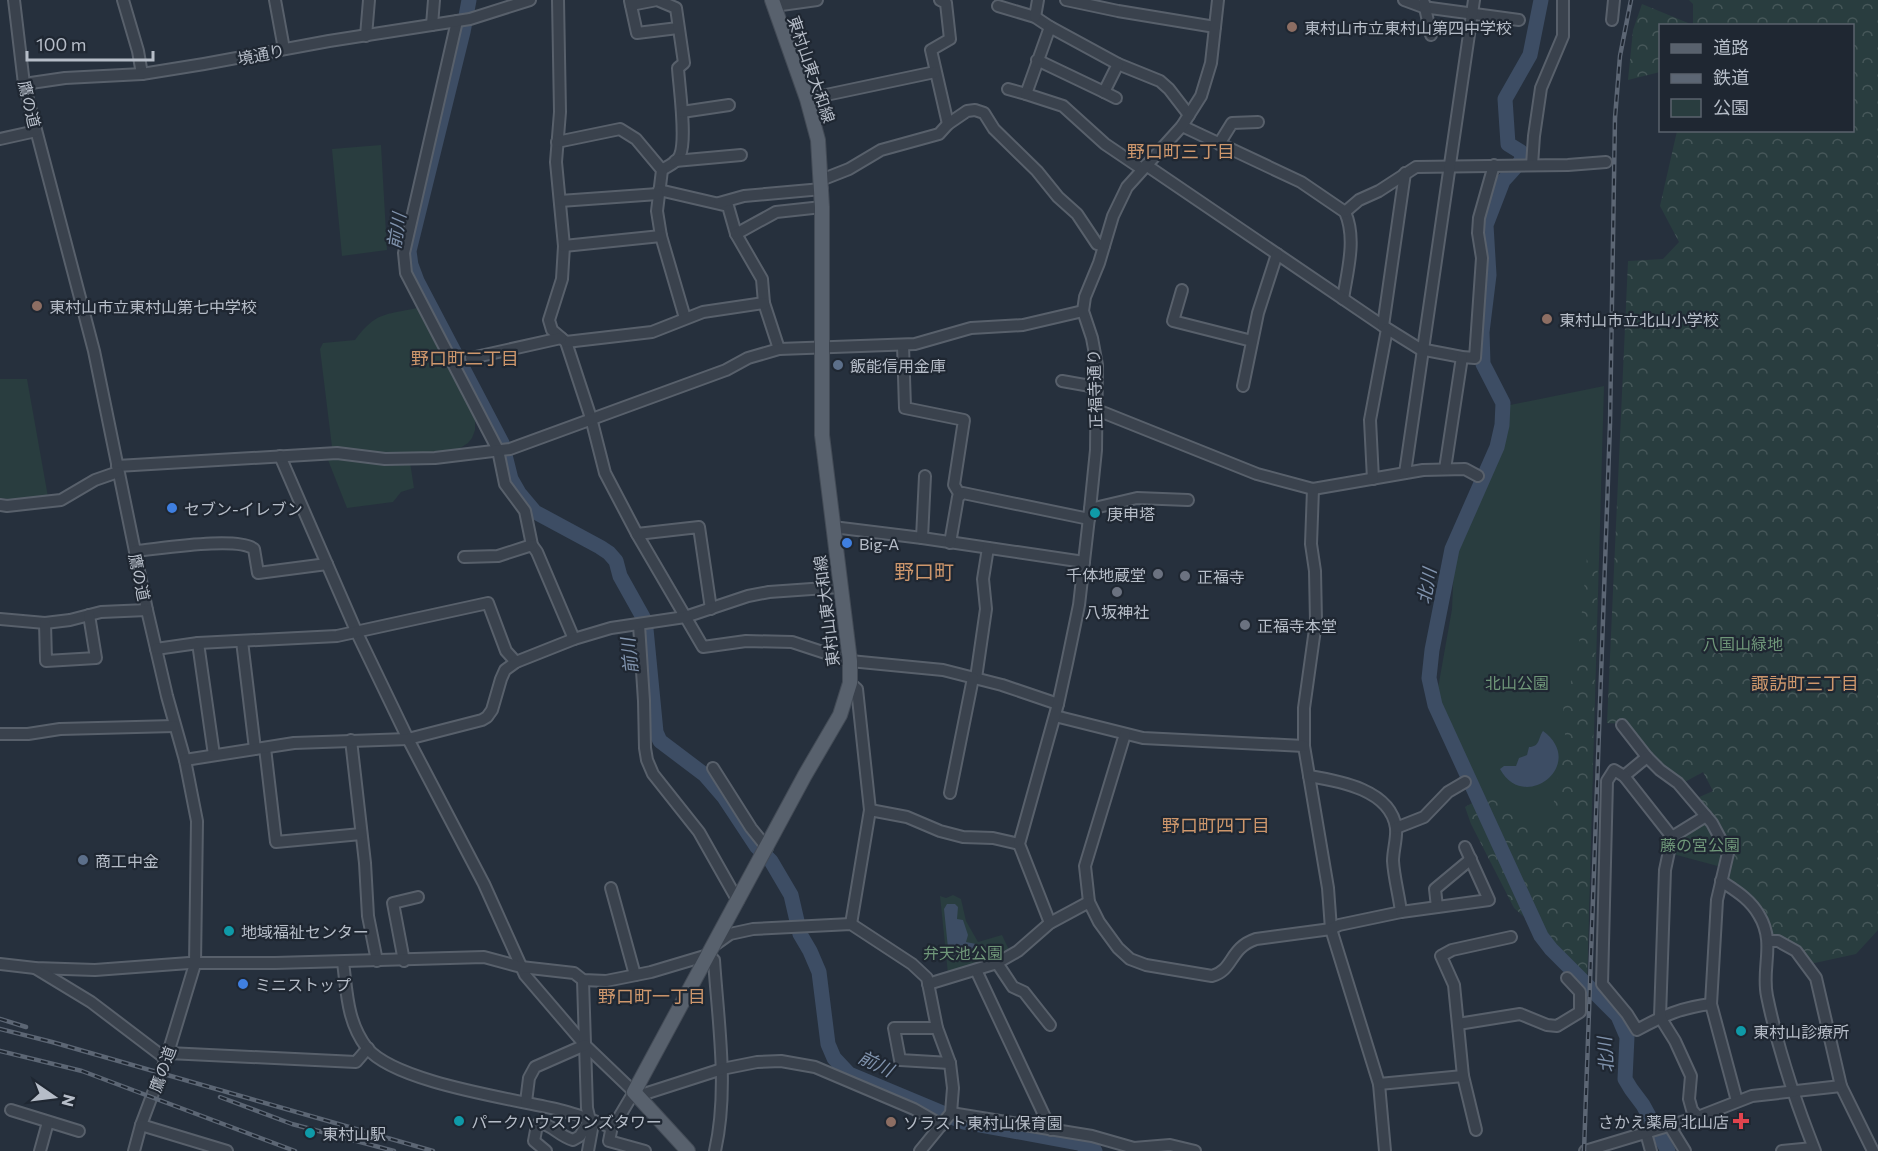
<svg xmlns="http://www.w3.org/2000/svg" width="1878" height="1151" font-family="Commissioner,'Noto Sans JP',sans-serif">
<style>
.green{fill:#293d3f}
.forest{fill:url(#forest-crowns)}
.water{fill:#3d4d64}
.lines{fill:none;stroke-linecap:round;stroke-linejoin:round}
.river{stroke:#3d4d64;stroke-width:15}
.minor-casing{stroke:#58606b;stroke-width:14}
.major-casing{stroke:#434b56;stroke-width:16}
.minor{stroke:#3a424d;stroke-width:10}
.major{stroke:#58616d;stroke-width:14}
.rail-casing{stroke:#5c6674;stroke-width:4.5}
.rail{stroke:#1f2732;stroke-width:2;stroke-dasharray:7;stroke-linecap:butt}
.education-dot{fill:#8d6e63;stroke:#1f2732;stroke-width:2}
.service-dot{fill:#5c6f8a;stroke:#1f2732;stroke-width:2}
.shop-dot{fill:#3f7fe0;stroke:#1f2732;stroke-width:2}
.culture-dot{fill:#0f9aa8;stroke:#1f2732;stroke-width:2}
.worship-dot{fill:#6b7280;stroke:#1f2732;stroke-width:2}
.health-dot{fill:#e0444e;stroke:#1f2732;stroke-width:2}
.labels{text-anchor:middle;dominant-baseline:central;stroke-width:4.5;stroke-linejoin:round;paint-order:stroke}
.poi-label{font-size:16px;fill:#b6bdc8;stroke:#1f2732;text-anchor:start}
.street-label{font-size:16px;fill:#b6bdc8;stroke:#1f2732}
.park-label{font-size:16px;fill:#6f9779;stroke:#1f2732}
.neighbourhood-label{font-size:18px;fill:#ce976c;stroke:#1f2732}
.water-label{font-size:18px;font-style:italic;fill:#8093ad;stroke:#1f2732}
.quarter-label{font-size:20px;fill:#ce976c;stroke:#1f2732}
</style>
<defs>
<pattern id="forest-crowns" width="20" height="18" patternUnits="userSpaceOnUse" patternTransform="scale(1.5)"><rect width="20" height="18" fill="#293d3f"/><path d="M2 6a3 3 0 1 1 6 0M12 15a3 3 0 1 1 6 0" fill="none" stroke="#465759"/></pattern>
</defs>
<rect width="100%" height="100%" fill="#26303d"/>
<g class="green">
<polygon points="381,145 387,250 342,256 332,149"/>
<path d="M417,308L475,416V430L472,438L468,443L457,450L383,456L332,447L320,349L323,343L355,340C376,312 384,315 417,308Z"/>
<polygon points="0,379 27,379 48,497 16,500 0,498"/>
<polygon points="1604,386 1587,981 1502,836 1440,700 1438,688 1452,609 1454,562 1508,432 1510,405"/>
<polygon points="345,457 410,462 414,488 401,492 393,502 347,508 328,460"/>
<polygon points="1702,822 1707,822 1725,854 1721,867 1673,854 1677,838"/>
<polygon points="953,895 961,899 966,921 978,942 1002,935 1010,952 993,961 948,974 940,896 946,898"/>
</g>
<g class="forest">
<polygon points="1689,0 1878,0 1878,930 1856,954 1810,964 1770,937 1730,884 1726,868 1730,853 1697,798 1713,791 1703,772 1683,783 1649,755 1623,724 1607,723 1628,261 1663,259 1679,242 1660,206 1677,131 1852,130 1852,26 1660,26 1660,72 1628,80 1633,30 1642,4 1693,25 1693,4"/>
<polygon points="1598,556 1587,981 1544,934 1514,908 1471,824 1465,807 1493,791 1534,829 1550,825 1565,735 1563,704 1577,664 1587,557"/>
</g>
<g class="water">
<path d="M1543,731C1588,764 1524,814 1500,769L1504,766H1516L1519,758L1527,755L1529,747C1540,747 1538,738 1543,731Z"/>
<path d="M947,904H955L958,907L957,919L963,920L968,935L966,942L976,944V950C967,955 957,952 948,948L944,909Z"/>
</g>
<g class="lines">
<g class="river">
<polyline points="469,0 463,32 409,251 411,265 417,281 502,443 511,479 519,493 535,512 600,547 609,553 616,561 620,576 644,619 646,629 656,732 660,741 705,775 724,797 757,847 771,861 791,895 800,934 810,951 819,972 828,1044 834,1058 849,1074 964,1122 1079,1143 1095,1151"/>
<polyline points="1541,0 1530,55 1505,99 1508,144 1521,152 1522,160 1503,181 1486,225 1489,275 1482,332 1483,364 1503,403 1502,425 1497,447 1452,549 1432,650 1429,678 1435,705 1541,936 1551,949 1618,1016 1627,1037 1625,1079 1631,1089 1643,1105 1668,1151"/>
</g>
<g class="minor-casing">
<g id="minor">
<polyline points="14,0 24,84 94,351 147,610 167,696 185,760 197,821 195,964 168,1053 141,1125 134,1151"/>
<polyline points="123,0 138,51 142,74"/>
<polyline points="275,0 284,49"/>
<polyline points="558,0 560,112 556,162 564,246 562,279 549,320 552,330 566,342 591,418 605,473 637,534 703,647 746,641 792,642 850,661 943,670 1002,685 1058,704"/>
<polyline points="940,0 946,3 950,39 931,50 948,124"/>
<polyline points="1066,0 1118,11 1215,27"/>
<polyline points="1404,0 1423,7 1519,20"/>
<polyline points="630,1 637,33 678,28"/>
<polyline points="1424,3 1431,35"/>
<path d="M631,5L657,0L676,8L684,63L678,68C679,86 687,139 680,155C678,162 668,166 662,170"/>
<polyline points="774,6 817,0"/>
<polyline points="998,6 1035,17 1050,27"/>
<polyline points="1035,17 1038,0"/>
<polyline points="1612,20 1614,0"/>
<polyline points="457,21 404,253 406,273 498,450 505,484 525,511 532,545 537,552 574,639"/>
<polyline points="432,25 434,0"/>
<polyline points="366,36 369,0"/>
<polyline points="1118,64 1160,81 1169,89 1189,115"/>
<polyline points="24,84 65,78 142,74 204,64 329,41 470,19 530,0"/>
<polyline points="1008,89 1026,94 1050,27 1118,64 1104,92 1037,60"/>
<polyline points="1104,92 1116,98"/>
<polyline points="1026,94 1063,106 1105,144 1142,169"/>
<polyline points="807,99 935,72"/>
<polyline points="682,112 729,105"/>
<path d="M1182,126L1301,182L1345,212C1357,239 1347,272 1343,299"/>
<polyline points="0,139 36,131"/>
<polyline points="557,142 620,129 636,139 662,170 657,211 661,236 685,318"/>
<polyline points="1219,144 1232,123 1258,122"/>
<polyline points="675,161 741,155"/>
<polyline points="1146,165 1383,326 1420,349 1462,357 1475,358 1482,258 1478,233 1479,218 1494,165"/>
<polyline points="1532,165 1534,136 1541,88 1563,36 1563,0"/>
<polyline points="821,180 849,169 881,150 939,134 948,124 967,111 975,110 984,113 994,129 1037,171 1058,197 1077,214 1097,244 1104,246"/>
<polyline points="659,190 728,206 736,234 762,279 764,303 779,349"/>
<polyline points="560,201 658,194"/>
<polyline points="719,203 744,196 822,189"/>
<polyline points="1345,212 1359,200 1379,191 1416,167 1568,165 1606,162"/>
<polyline points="736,234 776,212 822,207"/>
<polyline points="564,246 661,236"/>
<polyline points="1182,290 1173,321 1252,341"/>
<polyline points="1383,326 1405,173"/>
<polyline points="566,342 652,332 703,312 764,303"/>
<polyline points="903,345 905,408 964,420 954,485 960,495"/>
<polyline points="471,358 561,338"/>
<polyline points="1062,381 1096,387"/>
<polyline points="1243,386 1258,313 1277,254"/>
<polyline points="1097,410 1257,474 1313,489 1423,470 1465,469 1478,476"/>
<path d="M280,456L357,633L408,739L484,884L525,975L585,1045L634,1092L615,1124L608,1126C592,1120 577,1114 560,1110C515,1099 396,1083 367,1048C347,1022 347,993 343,962"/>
<polyline points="117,466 337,453 385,459 435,458 510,449 726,370 748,358 779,349 915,344 971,328 1023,325 1083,311"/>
<polyline points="1445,469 1462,357"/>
<polyline points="1405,473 1474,0"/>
<polyline points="1373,479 1370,420 1387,329"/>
<polyline points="1313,489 1311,544 1315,571 1316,622 1304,708 1304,746 1328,888 1331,929 1379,1084 1385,1151"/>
<polyline points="0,505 7,506 61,500 95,480 118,472"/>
<polyline points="1090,509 1137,498 1188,500"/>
<polyline points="833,527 922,538 1084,562"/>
<polyline points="637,534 699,527 711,609"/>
<polyline points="922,538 925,476"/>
<polyline points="950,543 958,497 963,493 1089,519"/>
<path d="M135,551C159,549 237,536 254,549L258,573L327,564"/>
<polyline points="464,557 498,556 532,545"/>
<polyline points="0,619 45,623 70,620 101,612 147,610"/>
<polyline points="45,623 46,661 96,658 89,615"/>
<polyline points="639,625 644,701 645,748 647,760 653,774 699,832 738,901"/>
<polyline points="242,641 255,749"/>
<polyline points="198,643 214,755"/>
<polyline points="156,649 198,643 337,636 488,603 506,651 516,662"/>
<polyline points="976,678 986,609 983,579 988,548"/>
<polyline points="850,683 857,689 870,810 851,924"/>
<polyline points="1055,716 1143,738 1304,746"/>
<polyline points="1622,725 1647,757 1660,770 1678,783 1706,816"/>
<polyline points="0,734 28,734 60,729 174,726"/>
<path d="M1125,734L1085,866L1089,902L1099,922L1118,948L1130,959L1146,965L1212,976C1234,970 1229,948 1256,939L1331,929L1339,925L1401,912C1399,895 1394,878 1393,861C1393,850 1397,839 1396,828C1391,790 1340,781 1309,776"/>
<polyline points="351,740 365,863 368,916 377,961"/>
<polyline points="265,748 276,842 361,834"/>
<polyline points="185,760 294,743 408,739 482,720 487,717 492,710 501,679 505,670 516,662 574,639 611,628 685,617 748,596 769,592 840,587"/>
<polyline points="713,768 751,828 767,848"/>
<polyline points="1624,776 1647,757"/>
<polyline points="950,793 973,678"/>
<polyline points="870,810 907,817 940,831 963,837 993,838 1019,844"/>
<polyline points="1396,828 1424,817 1448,792 1465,782"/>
<path d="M1672,837L1624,776L1614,770L1607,781L1602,984L1627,1014L1637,1030C1662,1016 1683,1007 1711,1004"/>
<path d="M1721,881C1736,891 1750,899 1759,915C1776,943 1761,968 1767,996C1778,1049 1795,1101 1815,1151"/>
<polyline points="611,888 635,975"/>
<polyline points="1437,907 1435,889 1471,859"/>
<polyline points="1401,912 1489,900 1465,847"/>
<polyline points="1050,923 1019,844 1058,704 1067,663 1079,605 1090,509 1096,450 1097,365 1092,338 1083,311 1085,297 1099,263 1113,216 1127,187 1182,126 1201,96 1211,63 1218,0"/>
<polyline points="1768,941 1778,941 1796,951 1816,978 1841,1086 1873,1151"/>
<polyline points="716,944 730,934 753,929 851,924 912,964 927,978 937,1028 950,1063 953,1088 951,1113 920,1151"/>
<polyline points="404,961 393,903 418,897"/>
<polyline points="997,963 1013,987 1024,992 1050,1025"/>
<path d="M0,964L35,968L95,970L189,963H275L484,957L521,967L574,973L583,980L606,981L651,972L708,955L714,960C718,1022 729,1089 715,1151"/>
<polyline points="35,968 91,1002 166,1059"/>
<polyline points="976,970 1051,1130"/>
<polyline points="583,980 587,1108 592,1129 588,1151"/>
<polyline points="928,984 997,963 1018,951 1050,923 1089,902"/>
<polyline points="1458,1024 1520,1014 1547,1025 1557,1026 1580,1012 1580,992 1567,978"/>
<polyline points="937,1028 894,1028 900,1060 950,1063"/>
<polyline points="168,1053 356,1062 368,1048"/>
<polyline points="1463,1076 1476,1130"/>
<polyline points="1379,1084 1463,1076 1454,985 1441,956 1452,950 1511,937"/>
<polyline points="638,1096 722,1069 757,1062 781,1061 815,1067 914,1109 942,1125"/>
<polyline points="526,1102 529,1078 535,1067 585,1045"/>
<polyline points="11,1110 79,1131"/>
<polyline points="951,1113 1092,1136 1134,1148 1170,1145 1195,1151"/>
<polyline points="1698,1117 1692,1110 1689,1099 1691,1076 1675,1041 1660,1017 1665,870 1672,837 1706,816 1712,823 1728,853 1717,900 1711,1004 1737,1101"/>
<polyline points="141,1125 227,1151"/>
<polyline points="1669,1125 1685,1151"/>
<polyline points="612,1126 609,1141 645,1151"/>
<polyline points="1646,1133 1651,1151"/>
<polyline points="40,1151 48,1122"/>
<path d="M546,1151L534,1141L537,1125L539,1123C550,1123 559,1136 573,1140L580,1136L590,1119"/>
<polyline points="1585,1151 1698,1117 1752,1096 1841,1086"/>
<polyline points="1782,1151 1813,1148"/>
</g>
</g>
<g class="major-casing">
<polyline id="major" points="688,1151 634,1092 805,775 840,715 850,683 850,661 822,435 822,207 818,140 807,99 772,0"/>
</g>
<use href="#minor" class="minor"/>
<use href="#major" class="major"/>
<g class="rail-casing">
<g id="rail">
<polyline points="0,1019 26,1027"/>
<polyline points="0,1029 52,1042 433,1151"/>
<polyline points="0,1051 82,1071 295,1151"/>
<polyline points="220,1097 292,1124 394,1151"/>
<polyline points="1584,1151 1610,424 1615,118 1620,56 1631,0"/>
</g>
</g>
<use href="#rail" class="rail"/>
</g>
<g class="education-dot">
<circle cx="1292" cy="27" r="6"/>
<circle cx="37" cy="306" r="6"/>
<circle cx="1547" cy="319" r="6"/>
<circle cx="891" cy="1122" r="6"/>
</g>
<g class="service-dot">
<circle cx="838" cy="365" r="6"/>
<circle cx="83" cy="860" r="6"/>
</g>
<g class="shop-dot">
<circle cx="172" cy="508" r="6"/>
<circle cx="847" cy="543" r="6"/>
<circle cx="243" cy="984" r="6"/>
</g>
<g class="culture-dot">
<circle cx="1095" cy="513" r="6"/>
<circle cx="229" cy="931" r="6"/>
<circle cx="1741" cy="1031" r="6"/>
<circle cx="459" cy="1121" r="6"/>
<circle cx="310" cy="1133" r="6"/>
</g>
<g class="worship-dot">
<circle cx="1158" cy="574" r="6"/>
<circle cx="1185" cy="576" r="6"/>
<circle cx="1117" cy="592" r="6"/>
<circle cx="1245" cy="625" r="6"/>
</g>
<path class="health-dot" d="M1738 1112h6v6h6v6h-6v6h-6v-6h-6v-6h6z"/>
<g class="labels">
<g class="poi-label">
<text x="1304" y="27">東村山市立東村山第四中学校</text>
<text x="49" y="306">東村山市立東村山第七中学校</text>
<text x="1559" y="319">東村山市立北山小学校</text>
<text x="850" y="365">飯能信用金庫</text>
<text x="184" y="508">セブン-イレブン</text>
<text x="1107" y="513">庚申塔</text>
<text x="859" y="543">Big-A</text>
<text x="1146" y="574" text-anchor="end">千体地蔵堂</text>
<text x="1197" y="576">正福寺</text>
<text x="1117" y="611" text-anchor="middle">八坂神社</text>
<text x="1257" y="625">正福寺本堂</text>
<text x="95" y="860">商工中金</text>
<text x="241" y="931">地域福祉センター</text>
<text x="255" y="984">ミニストップ</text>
<text x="1753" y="1031">東村山診療所</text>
<text x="471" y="1121">パークハウスワンズタワー</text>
<text x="1729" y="1121" text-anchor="end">さかえ薬局 北山店</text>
<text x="903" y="1122">ソラスト東村山保育園</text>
<text x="322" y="1133">東村山駅</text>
</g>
<g class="street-label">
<text transform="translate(261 54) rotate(-11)">境通り</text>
<text transform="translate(812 69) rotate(71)">東村山東大和線</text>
<text transform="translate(30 104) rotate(77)">鷹の道</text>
<text transform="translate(1094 389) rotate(-92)">正福寺通り</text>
<text transform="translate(140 577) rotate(78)">鷹の道</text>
<text transform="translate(826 611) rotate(-97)">東村山東大和線</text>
<text transform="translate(162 1069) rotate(-70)">鷹の道</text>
</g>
<g class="park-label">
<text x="1743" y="643">八国山緑地</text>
<text x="1517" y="682">北山公園</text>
<text x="1700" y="844">藤の宮公園</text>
<text x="963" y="952">弁天池公園</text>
</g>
<g class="neighbourhood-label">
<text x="1181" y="151">野口町三丁目</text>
<text x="465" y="358">野口町二丁目</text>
<text x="1805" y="683">諏訪町三丁目</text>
<text x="1216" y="825">野口町四丁目</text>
<text x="652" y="996">野口町一丁目</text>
</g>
<g class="water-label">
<text transform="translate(396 231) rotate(-81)">前川</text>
<text transform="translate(1426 586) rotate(-80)">北川</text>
<text transform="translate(629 656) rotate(-96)">前川</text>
<text transform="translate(1605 1055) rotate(-94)">北川</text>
<text transform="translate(876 1063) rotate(26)">前川</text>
</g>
<g class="quarter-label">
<text x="924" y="571">野口町</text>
</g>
</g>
<rect x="1659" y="24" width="195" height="108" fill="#1f2732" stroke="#5b636e" stroke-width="1.5"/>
<rect x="1671" y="44" width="30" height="9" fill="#58616d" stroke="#5b636e" stroke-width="1.5"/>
<text x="1713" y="54" font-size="18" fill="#b6bdc8">道路</text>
<rect x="1671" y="74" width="30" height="9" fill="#5c6674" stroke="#5b636e" stroke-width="1.5"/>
<text x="1713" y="84" font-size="18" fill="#b6bdc8">鉄道</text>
<rect x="1671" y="99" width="30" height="18" fill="#293d3f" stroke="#5b636e" stroke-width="1.5"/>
<text x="1713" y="114" font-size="18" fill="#b6bdc8">公園</text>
<g transform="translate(54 1097) rotate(104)" stroke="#1f2732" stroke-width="4.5" paint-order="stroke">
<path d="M0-4.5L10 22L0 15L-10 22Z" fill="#b6bdc8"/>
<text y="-9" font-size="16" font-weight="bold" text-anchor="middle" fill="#b6bdc8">N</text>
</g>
<path d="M27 51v9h126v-9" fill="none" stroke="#b6bdc8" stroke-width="3"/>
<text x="36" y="51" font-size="18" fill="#b6bdc8" stroke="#1f2732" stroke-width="4.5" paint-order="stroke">100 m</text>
</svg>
